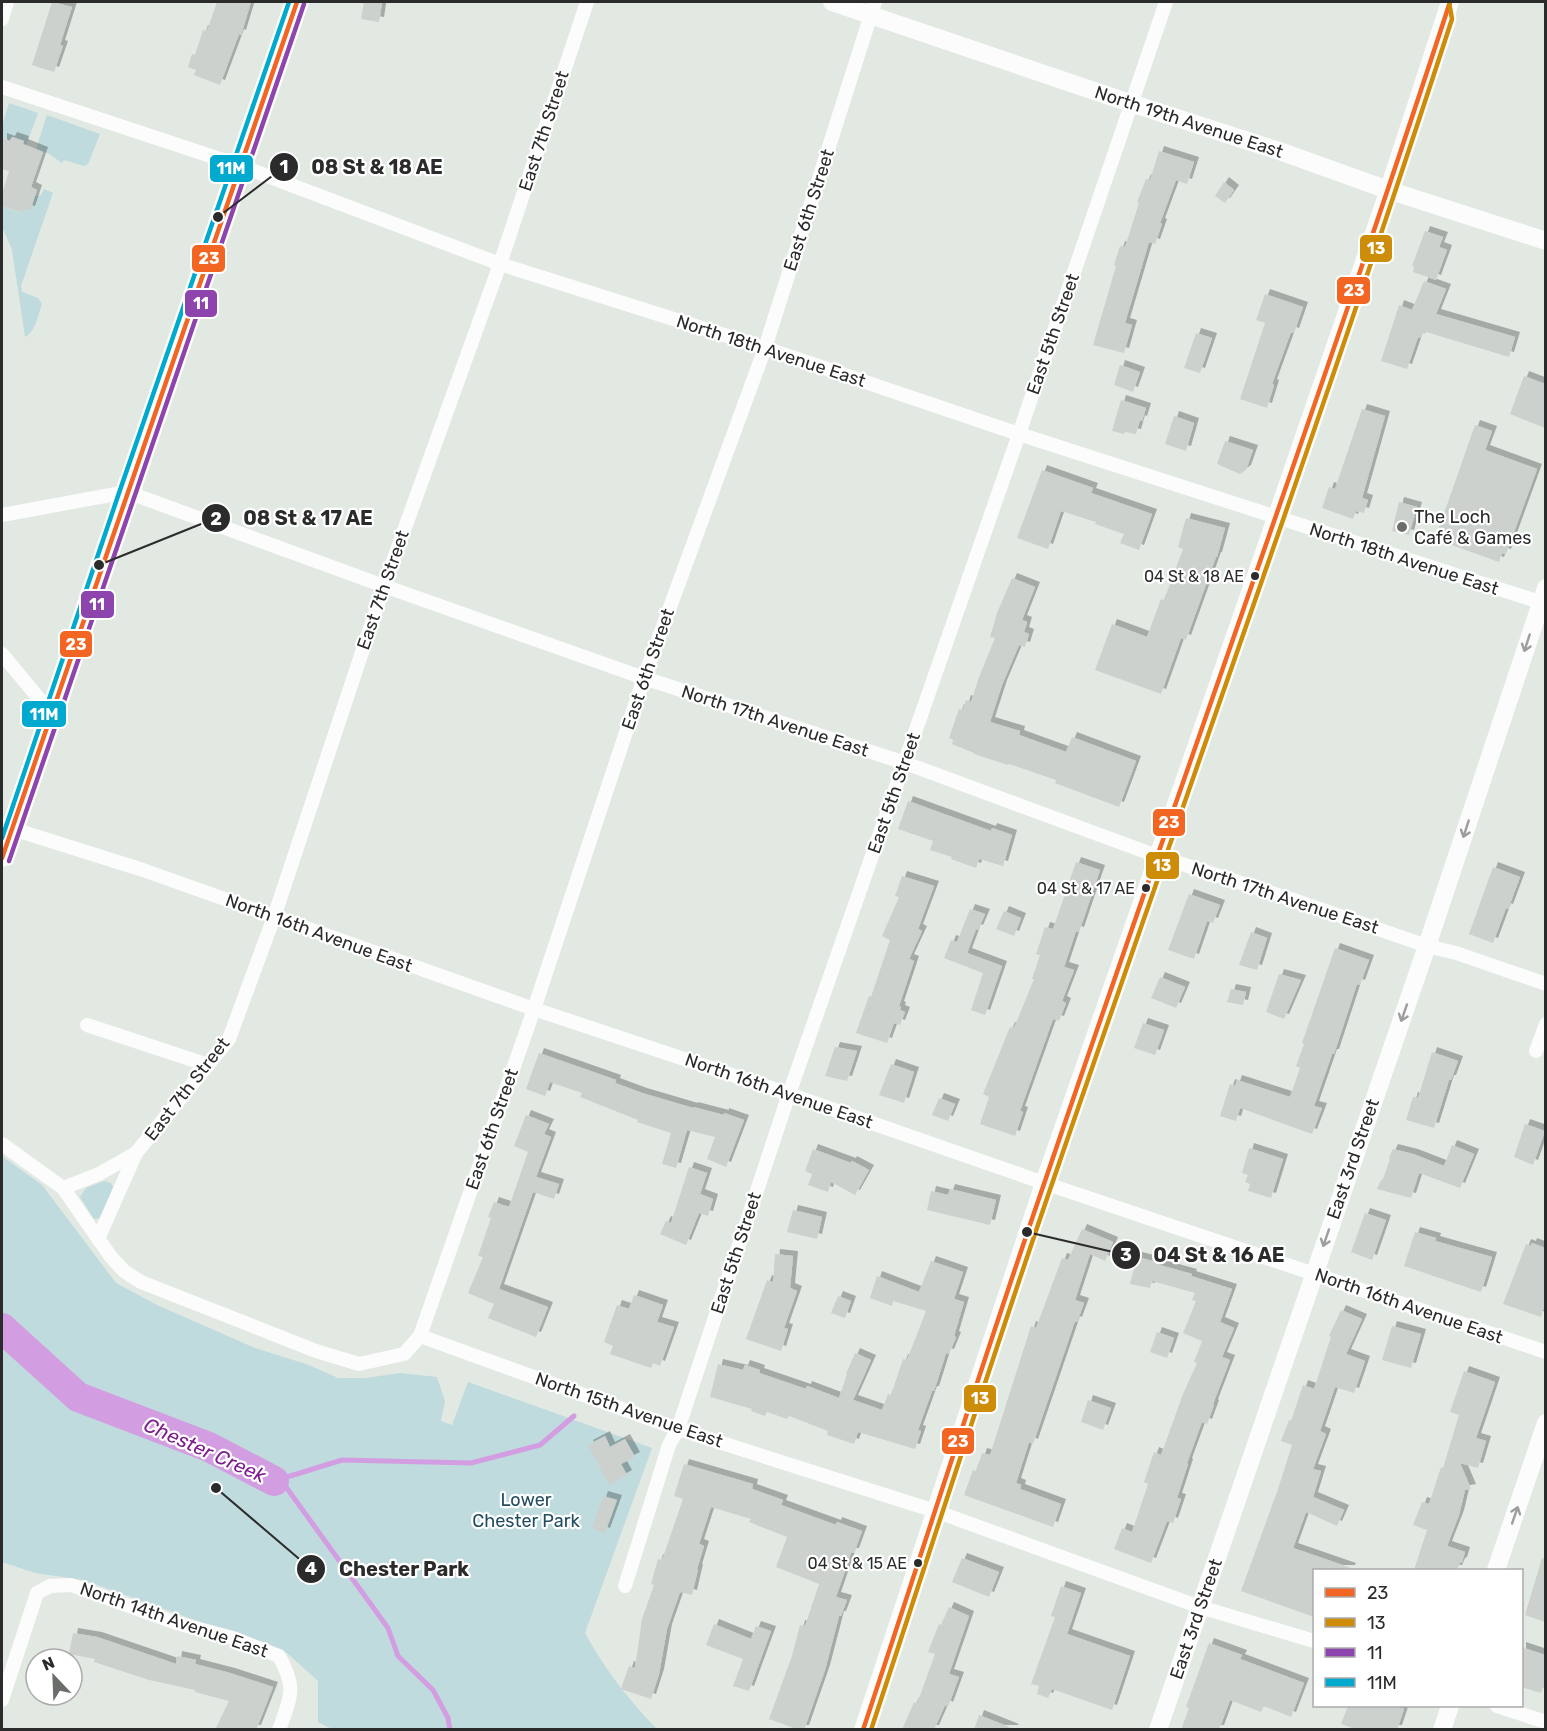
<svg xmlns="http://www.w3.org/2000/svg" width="1547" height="1731" font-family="Rubik,sans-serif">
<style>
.green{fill:#bfdbde}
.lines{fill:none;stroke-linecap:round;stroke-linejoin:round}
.stream{stroke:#d39ee1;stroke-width:5}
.river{stroke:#d39ee1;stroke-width:30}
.building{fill:#cdd1cd;filter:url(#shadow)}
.street{stroke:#fbfcfb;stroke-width:14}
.secondary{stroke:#fbfcfb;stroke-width:18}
.bus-1-casing{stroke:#fff;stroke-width:9}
.bus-2-casing{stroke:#fff;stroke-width:9}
.bus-3-casing{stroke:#fff;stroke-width:9}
.bus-4-casing{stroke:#fff;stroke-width:9}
.bus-1{stroke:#f26522;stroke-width:4.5}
.bus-2{stroke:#ce8d09;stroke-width:4.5}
.bus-3{stroke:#8e44ad;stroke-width:4.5}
.bus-4{stroke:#00a9ce;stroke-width:4.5}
.oneway{stroke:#9d9e9d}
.poi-dot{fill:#6b6d6b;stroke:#fff;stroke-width:2}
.bus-dot{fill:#2b2b2b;stroke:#fff;stroke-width:2}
.labels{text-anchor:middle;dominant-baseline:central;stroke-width:4.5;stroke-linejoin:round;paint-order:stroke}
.bus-label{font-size:16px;fill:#2b2b2b;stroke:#fff;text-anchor:end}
.street-label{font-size:18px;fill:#2b2b2b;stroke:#fff}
.poi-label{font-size:18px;fill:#2b2b2b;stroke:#fff;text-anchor:start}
.park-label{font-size:18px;fill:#234d60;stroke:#fff}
.water-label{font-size:20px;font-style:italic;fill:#7e1d8d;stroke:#fff}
.leader{fill:none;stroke:#2b2b2b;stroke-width:2}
.callout-dot{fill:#2b2b2b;stroke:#fff;stroke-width:2}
.mark-label{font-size:18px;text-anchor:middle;font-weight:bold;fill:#fff}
.callout-label{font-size:20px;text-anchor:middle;font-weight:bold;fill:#2b2b2b;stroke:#fff;stroke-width:4.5;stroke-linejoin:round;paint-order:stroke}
.line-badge{stroke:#fff;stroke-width:2}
.badge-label{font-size:16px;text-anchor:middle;font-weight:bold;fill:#fff}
</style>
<defs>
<filter id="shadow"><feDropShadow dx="5" dy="-5" stdDeviation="0" flood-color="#0004"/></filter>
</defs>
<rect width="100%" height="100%" fill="#e2e8e2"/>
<g class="green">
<polygon points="9,103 38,113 26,146 22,145 23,141 12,137 10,141 2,138 2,126"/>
<polygon points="47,115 100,134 88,164 84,166 64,160 62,163 49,154 36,149"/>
<path d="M44,189L53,193L21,286L22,292L38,298L42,304C38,315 36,331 25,337L12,250L2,226V206L21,213L23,209L30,211L35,196L41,195Z"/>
<path d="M2,1156L42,1185L116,1283L157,1305L255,1348L309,1365L338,1378H366L400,1373L437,1377L445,1401L441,1421L452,1425L468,1382L652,1448L585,1633C604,1668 629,1701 657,1729H332L318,1722V1681L287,1653L83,1580L35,1573L2,1562Z"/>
<polygon points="104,1181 111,1183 113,1187 103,1216 101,1218 94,1219 80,1197 86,1188"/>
</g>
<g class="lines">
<g class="stream">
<polyline points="274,1481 342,1460 471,1463 540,1445 574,1416"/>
<polyline points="274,1481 286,1487 388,1628 398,1656 433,1690 448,1718 450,1730"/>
</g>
<polyline class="river" points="2,1328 78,1397 209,1447 274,1481"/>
</g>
<g class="building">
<polygon points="52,2 72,7 60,45 63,46 54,72 32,65"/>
<polygon points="217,2 251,2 241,35 239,34 220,85 194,75 196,70 188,67 192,54 195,55 203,30 207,31"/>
<polygon points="364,2 382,2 379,22 361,19"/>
<polygon points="12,137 24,141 23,144 43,152 31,187 37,190 30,211 23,209 22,213 2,206 2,194 9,171 2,169 2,138 10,141"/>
<polygon points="1159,151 1194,162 1187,184 1176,180 1160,223 1162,224 1155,244 1149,242 1125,323 1132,325 1124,353 1093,345 1116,266 1114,265 1120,246 1125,247 1139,203 1137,202 1146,179 1150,180"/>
<polygon points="1224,182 1234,190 1225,203 1215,196"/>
<polygon points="1425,231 1443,237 1439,247 1447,250 1436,280 1413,272 1414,266 1412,266"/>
<polygon points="1424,281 1446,289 1436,314 1515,337 1509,357 1423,331 1420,338 1418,337 1407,369 1381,361 1399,305 1412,310"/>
<polygon points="1265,294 1303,307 1294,333 1291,332 1272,384 1274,385 1267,408 1240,399 1265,323 1256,320"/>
<polygon points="1196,333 1212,338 1200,373 1184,368"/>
<polygon points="1120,365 1140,372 1133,392 1114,385"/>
<polygon points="1524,376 1545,384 1545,428 1510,414"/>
<polygon points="1121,400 1146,408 1142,421 1140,420 1136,434 1125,432 1124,434 1112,431"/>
<polygon points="1362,409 1385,416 1362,498 1368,500 1364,513 1356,511 1353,519 1322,508 1329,487 1335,489"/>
<polygon points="1174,416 1194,423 1186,451 1165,444"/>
<polygon points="1475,425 1492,431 1485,450 1537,469 1506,554 1502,553 1499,562 1435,539"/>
<polygon points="1225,441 1253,450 1246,470 1240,474 1217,464"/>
<polygon points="1042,470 1093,488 1091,493 1152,514 1139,550 1120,543 1124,534 1095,524 1096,522 1061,511 1048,549 1017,538"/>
<polygon points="1399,502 1417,507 1409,535 1392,531"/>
<polygon points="1186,518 1225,528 1217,557 1216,557 1186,640 1181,638 1161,694 1095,670 1112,624 1147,637 1161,599 1164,600 1183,549 1178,547"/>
<polygon points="1012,578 1035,587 1022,620 1027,622 1024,632 1029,634 1025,647 1019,645 1002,685 990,722 1020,731 1019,735 1066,752 1072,737 1136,761 1119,807 1055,783 1056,780 1009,764 1008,765 974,754 974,753 952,744 953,740 949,738 959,709 963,710 966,700 971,702 979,677 995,638 990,637 997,613"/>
<polygon points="908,801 991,831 992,828 1012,835 1003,866 979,859 976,868 951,859 952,857 930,850 933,841 898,829"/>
<polygon points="1076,862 1100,870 1079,932 1076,931 1064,967 1074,970 1062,1001 1066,1003 1059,1021 1053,1019 1020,1111 1023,1112 1015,1136 980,1124 989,1097 983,1094 1010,1027 1014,1028 1034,979 1032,979 1040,955 1036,954 1045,927 1053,929"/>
<polygon points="1493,867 1520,877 1508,909 1506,908 1493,943 1469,934"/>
<polygon points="902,876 934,886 918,929 922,931 909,959 914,961 899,1006 901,1007 900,1010 905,1012 900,1025 894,1023 887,1043 856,1033 869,996 871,997 890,940 882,936 899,897 895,896"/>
<polygon points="1189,894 1220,905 1213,923 1207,921 1194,959 1168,950"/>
<polygon points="970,909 985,914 978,930 976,929 967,953 1002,966 985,1015 971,1010 983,973 944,958 951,940 957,942"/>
<polygon points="1004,911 1021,918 1014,936 996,929"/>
<polygon points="1251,932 1267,938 1257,970 1239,965"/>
<polygon points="1335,948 1369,960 1360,985 1357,984 1334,1054 1332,1054 1314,1106 1322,1108 1312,1134 1240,1108 1236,1121 1220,1116 1230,1084 1235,1086 1237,1080 1290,1097 1300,1068 1296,1066 1304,1044 1302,1043"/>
<polygon points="1279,974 1301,980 1284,1019 1266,1012"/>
<polygon points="1160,977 1185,987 1176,1008 1151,998"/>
<polygon points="1231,989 1246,992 1243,1005 1227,1002"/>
<polygon points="1143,1023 1164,1030 1155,1055 1134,1048"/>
<polygon points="835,1047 857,1051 847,1081 825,1076"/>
<polygon points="1432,1052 1458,1061 1451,1080 1449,1080 1434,1128 1406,1120 1413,1097 1418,1098"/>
<polygon points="539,1053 616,1080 615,1083 642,1093 693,1108 693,1107 724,1115 724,1113 744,1120 726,1167 707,1159 715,1137 687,1130 676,1168 662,1164 671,1133 637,1122 638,1120 580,1097 582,1093 550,1082 545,1096 526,1089"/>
<polygon points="891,1064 914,1072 904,1103 879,1095"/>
<polygon points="939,1098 955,1104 948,1121 932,1115"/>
<polygon points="526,1115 549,1124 544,1134 551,1137 536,1177 559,1184 554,1199 533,1192 499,1289 548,1307 536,1337 488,1318 494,1304 468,1293 483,1257 478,1256 491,1218 488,1217 494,1202 509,1207 528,1152 514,1146"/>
<polygon points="1525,1124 1545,1131 1533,1165 1514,1157"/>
<polygon points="1452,1145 1474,1154 1460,1188 1419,1173 1411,1198 1377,1189 1381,1180 1383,1179 1390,1159 1389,1157 1393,1149 1413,1154 1444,1166"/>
<polygon points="1249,1148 1283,1159 1271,1198 1248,1191 1250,1184 1245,1182 1248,1175 1242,1173"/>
<polygon points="813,1149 851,1163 852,1161 869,1170 855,1195 831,1182 828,1192 808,1185 812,1174 805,1171"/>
<polygon points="689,1167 707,1173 700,1194 713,1199 708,1216 699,1213 686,1245 660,1234 666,1221 671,1223"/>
<polygon points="950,1189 996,1200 990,1225 927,1210 931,1191 948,1195"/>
<polygon points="793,1210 822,1217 817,1239 787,1232"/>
<polygon points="1365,1213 1386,1220 1372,1260 1351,1252"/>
<polygon points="1082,1229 1113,1242 1105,1261 1090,1254 1075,1300 1084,1303 1077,1322 1075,1321 1033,1444 1029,1442 1016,1483 1021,1485 1020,1489 1061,1504 1053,1527 964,1495 973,1470 976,1471 982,1453 990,1455 1031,1326 1036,1328 1062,1258 1068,1260"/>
<polygon points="1415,1232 1436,1238 1435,1241 1492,1257 1481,1292 1404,1266"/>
<polygon points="1532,1243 1545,1248 1545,1303 1541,1317 1503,1304 1526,1244 1531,1246"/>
<polygon points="775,1254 793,1256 790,1288 797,1291 784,1328 788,1329 781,1351 746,1339 767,1280 773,1282"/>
<polygon points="1137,1257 1157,1262 1156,1264 1192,1274 1191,1276 1232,1289 1220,1322 1234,1328 1222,1357 1230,1360 1213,1404 1214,1405 1207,1424 1202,1422 1187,1463 1188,1464 1177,1498 1181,1499 1173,1523 1167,1521 1151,1563 1114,1549 1122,1528 1132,1532 1148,1484 1144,1482 1154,1452 1161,1455 1183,1394 1197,1363 1194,1362 1202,1341 1183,1333 1196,1301 1192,1300 1195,1293 1152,1281 1150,1288 1130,1284"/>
<polygon points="931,1261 963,1272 954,1299 964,1302 954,1336 956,1337 949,1354 946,1353 934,1391 932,1391 918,1430 921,1431 915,1449 858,1432 854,1444 827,1435 828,1431 789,1416 787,1419 767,1412 765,1416 751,1411 752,1409 710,1397 718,1364 743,1370 745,1365 760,1370 759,1373 806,1389 807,1386 839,1398 847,1374 846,1374 855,1353 871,1360 853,1400 882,1410 888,1394 891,1395 903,1359 907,1360 926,1311 893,1301 892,1306 870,1298 877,1276 919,1292"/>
<polygon points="634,1295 663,1305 657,1322 674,1327 660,1366 653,1363 651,1368 610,1354 613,1346 604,1342 617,1305 629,1309"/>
<polygon points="838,1296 851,1301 845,1318 831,1313"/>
<polygon points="1341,1310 1362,1319 1346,1354 1365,1361 1354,1393 1335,1387 1320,1431 1326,1434 1313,1469 1321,1471 1313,1497 1344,1510 1337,1526 1306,1512 1293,1548 1351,1568 1350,1570 1314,1570 1314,1617 1241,1591 1278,1489 1292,1445 1281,1441 1289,1420 1291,1421 1303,1385 1314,1389 1331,1337 1329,1336"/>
<polygon points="1392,1326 1421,1334 1411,1368 1382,1360"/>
<polygon points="1157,1332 1174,1338 1167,1358 1150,1352"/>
<polygon points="1464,1371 1495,1382 1476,1438 1486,1441 1478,1468 1460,1463 1471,1489 1465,1490 1459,1515 1447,1546 1465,1552 1462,1562 1460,1563 1457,1570 1414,1570 1427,1530 1413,1525 1422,1502 1429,1504 1441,1467 1443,1468 1459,1415 1450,1412"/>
<polygon points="1088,1400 1111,1408 1103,1430 1081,1422"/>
<polygon points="605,1436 610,1447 625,1439 635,1457 621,1464 627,1475 609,1485 588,1445"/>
<polygon points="684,1464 753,1484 752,1489 783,1500 781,1505 836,1525 837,1522 862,1531 854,1553 851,1553 836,1597 847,1600 841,1616 839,1616 825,1670 804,1730 799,1730 769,1719 792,1656 800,1625 805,1626 819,1584 776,1567 787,1537 749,1522 751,1519 711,1507 699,1544 704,1546 697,1569 698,1569 692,1595 680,1592 667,1629 659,1674 651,1699 621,1689 629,1666 635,1668 642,1619 654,1585 651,1584 658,1559 662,1560 683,1499 674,1496"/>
<polygon points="603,1496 617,1500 605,1533 592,1528"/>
<polygon points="962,1558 999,1572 989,1597 952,1582"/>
<polygon points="1542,1558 1545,1559 1545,1622 1525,1615"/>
<polygon points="1061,1586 1081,1593 1067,1634 1130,1656 1112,1710 1052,1689 1048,1698 1037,1694 1039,1686 1031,1684 1055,1617 1051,1616"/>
<polygon points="949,1607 969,1616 949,1674 959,1677 948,1707 945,1705 934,1730 902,1730 914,1702 917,1704 935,1654 928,1652 939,1624 941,1625"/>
<polygon points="714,1624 751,1639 756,1626 771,1631 749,1691 733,1686 743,1659 706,1645"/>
<polygon points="73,1633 97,1637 176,1664 177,1656 196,1660 195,1664 230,1673 273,1687 256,1730 215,1730 229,1701 195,1692 195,1690 149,1680 94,1662 95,1659 69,1654"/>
<polygon points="1209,1643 1242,1655 1240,1659 1304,1683 1291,1717 1264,1706 1261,1712 1230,1700 1219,1730 1181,1730 1189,1708 1186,1707"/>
<polygon points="1521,1647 1545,1655 1545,1681 1541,1693 1521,1687"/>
<polygon points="1348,1706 1392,1706 1404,1709 1397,1730 1358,1730 1341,1724"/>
<polygon points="979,1715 1014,1729 1013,1730 974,1730"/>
</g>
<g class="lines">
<g class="street">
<polyline points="2,19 7,2"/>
<polyline points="2,87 241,166 500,264 765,348 1019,434 1546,604"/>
<polyline points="2,515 127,492 384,586 644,678 905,763 1157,856 1297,901 1427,946 1456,953 1546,984"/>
<polyline points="2,654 36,695 51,715"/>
<polyline points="13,829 143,870 534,1009 780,1091 1044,1183 1546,1352"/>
<polyline points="87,1025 208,1065"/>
<polyline points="1536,1051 1546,1024"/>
<polyline points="2,1144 63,1188 111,1257 124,1271 141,1282 316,1351 359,1364 404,1354 420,1336 678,1429 935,1511 1200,1607 1314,1641"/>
<polyline points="63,1188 99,1174 136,1153"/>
<polyline points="98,1239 136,1153 229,1039 274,917 384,586 500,264 587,2"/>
<polyline points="420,1336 534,1009 644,678 765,348 875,2"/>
<polyline points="625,1586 669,1445 678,1429 789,1094 1019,434 1166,2"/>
<path d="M2,1700L37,1593L50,1586L71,1585L176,1623L233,1638L279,1656C297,1689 291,1696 279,1730"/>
<polyline points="1497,1706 1546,1722"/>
</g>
<g class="secondary">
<polyline points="832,2 1115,98 1285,153 1388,190 1546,241"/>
<polyline points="2,858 13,829 127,492 297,2"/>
<polyline points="1496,1570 1546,1423"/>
<polyline points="863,1730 1044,1183 1282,501 1383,207 1450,2"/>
<polyline points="1158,1730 1427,946 1546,588"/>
<polyline points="1442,1730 1450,1706"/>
</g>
<g class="bus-1-casing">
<g id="bus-1">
<polyline points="2,858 297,2"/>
<path d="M863,1730C924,1547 982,1363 1045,1181C1179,788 1321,397 1450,2"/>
</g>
</g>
<g class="bus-2-casing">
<path id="bus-2" d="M871,1730C932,1545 991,1361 1054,1178C1187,791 1326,407 1452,19L1449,2"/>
</g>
<g class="bus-3-casing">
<polyline id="bus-3" points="9,861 304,4"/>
</g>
<g class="bus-4-casing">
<polyline id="bus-4" points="2,838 120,490 289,2"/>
</g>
<use href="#bus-1" class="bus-1"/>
<use href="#bus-2" class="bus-2"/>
<use href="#bus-3" class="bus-3"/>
<use href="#bus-4" class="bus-4"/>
</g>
<defs><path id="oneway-shaft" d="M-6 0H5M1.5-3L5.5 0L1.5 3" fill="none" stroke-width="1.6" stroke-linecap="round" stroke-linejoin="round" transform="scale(1.5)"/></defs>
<g class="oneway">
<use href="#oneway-shaft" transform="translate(1527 643) rotate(108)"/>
<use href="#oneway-shaft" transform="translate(1466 829) rotate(108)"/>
<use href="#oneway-shaft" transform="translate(1404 1013) rotate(109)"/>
<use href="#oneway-shaft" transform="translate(1326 1238) rotate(109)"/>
<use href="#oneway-shaft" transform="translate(1515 1515) rotate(-71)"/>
</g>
<circle class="poi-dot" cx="1402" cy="527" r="6"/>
<g class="bus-dot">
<circle cx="1255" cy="576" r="5"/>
<circle cx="1146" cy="888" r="5"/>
<circle cx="918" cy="1563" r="5"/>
</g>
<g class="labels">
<g class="bus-label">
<text x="1244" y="576">04 St &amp; 18 AE</text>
<text x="1135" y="888">04 St &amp; 17 AE</text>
<text x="907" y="1563">04 St &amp; 15 AE</text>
</g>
<g class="street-label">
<text transform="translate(1189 122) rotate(18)">North 19th Avenue East</text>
<text transform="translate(544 131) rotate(-72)">East 7th Street</text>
<text transform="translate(809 210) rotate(-72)">East 6th Street</text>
<text transform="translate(1053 334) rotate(-71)">East 5th Street</text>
<text transform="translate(771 351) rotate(18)">North 18th Avenue East</text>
<text transform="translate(1404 559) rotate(18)">North 18th Avenue East</text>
<text transform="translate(383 590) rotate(-71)">East 7th Street</text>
<text transform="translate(648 669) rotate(-71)">East 6th Street</text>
<text transform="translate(775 721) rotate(18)">North 17th Avenue East</text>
<text transform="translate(894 793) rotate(-71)">East 5th Street</text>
<text transform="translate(1285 898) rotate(18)">North 17th Avenue East</text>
<text transform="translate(319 933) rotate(20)">North 16th Avenue East</text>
<text transform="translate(187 1089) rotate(-52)">East 7th Street</text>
<text transform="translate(779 1091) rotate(19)">North 16th Avenue East</text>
<text transform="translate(492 1129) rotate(-71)">East 6th Street</text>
<text transform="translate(1353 1159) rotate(-71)">East 3rd Street</text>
<text transform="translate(736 1253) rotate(-72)">East 5th Street</text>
<text transform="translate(1409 1306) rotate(19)">North 16th Avenue East</text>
<text transform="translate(629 1410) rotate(19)">North 15th Avenue East</text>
<text transform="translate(1196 1619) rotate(-71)">East 3rd Street</text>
<text transform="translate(174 1620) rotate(19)">North 14th Avenue East</text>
</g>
<g class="poi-label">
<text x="1414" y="517">The Loch<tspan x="1414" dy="21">Café &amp; Games</tspan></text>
</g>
<g class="park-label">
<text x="526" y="1500">Lower<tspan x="526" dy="21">Chester Park</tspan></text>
</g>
<g class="water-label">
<text transform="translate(205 1450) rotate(24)">Chester Creek</text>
</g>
</g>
<path class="leader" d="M218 217L284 167M99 565L216 518M1027 1232L1126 1255M216 1488L311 1569"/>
<g class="callout-dot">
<circle cx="218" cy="217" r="6"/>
<circle cx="99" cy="565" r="6"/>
<circle cx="1027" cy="1232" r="6"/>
<circle cx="216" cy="1488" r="6"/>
<circle cx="284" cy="167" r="15"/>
<circle cx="216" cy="518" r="15"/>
<circle cx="1126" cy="1255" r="15"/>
<circle cx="311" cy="1569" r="15"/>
</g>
<g class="mark-label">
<text x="284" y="173">1</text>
<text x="216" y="525">2</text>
<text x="1126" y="1261">3</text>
<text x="311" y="1575">4</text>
</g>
<g class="callout-label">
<text x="377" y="174">08 St &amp; 18 AE</text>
<text x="308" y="525">08 St &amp; 17 AE</text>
<text x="1219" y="1262">04 St &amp; 16 AE</text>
<text x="404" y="1576">Chester Park</text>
</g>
<g class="line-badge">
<rect x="209" y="154" width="45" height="29" rx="6" fill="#00a9ce"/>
<rect x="1359" y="234" width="34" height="29" rx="6" fill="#ce8d09"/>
<rect x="191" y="244" width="35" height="29" rx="6" fill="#f26522"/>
<rect x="1336" y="276" width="35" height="29" rx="6" fill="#f26522"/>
<rect x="184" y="289" width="34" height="29" rx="6" fill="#8e44ad"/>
<rect x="80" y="590" width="35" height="29" rx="6" fill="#8e44ad"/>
<rect x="59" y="630" width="34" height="28" rx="6" fill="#f26522"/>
<rect x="21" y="700" width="46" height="28" rx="6" fill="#00a9ce"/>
<rect x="1152" y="808" width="34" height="29" rx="6" fill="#f26522"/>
<rect x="1145" y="851" width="35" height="29" rx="6" fill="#ce8d09"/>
<rect x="963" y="1384" width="34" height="29" rx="6" fill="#ce8d09"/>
<rect x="941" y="1427" width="34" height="28" rx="6" fill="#f26522"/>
</g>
<g class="badge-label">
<text x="231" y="174">11M</text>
<text x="1376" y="254">13</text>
<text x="209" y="264">23</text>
<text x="1354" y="296">23</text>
<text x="201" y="309">11</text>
<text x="97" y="610">11</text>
<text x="76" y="650">23</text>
<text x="44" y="720">11M</text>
<text x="1169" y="828">23</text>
<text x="1162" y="871">13</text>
<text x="980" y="1404">13</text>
<text x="958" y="1447">23</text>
</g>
<rect width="1547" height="1731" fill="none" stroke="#2b2b2b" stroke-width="6"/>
<rect x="1313" y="1569" width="210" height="138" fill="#ffffff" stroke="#aaaaaa" stroke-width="1.5"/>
<rect x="1325" y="1588" width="30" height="9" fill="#f26522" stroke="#aaaaaa" stroke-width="1.5"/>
<text x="1367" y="1599" font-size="18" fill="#2b2b2b">23</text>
<rect x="1325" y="1618" width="30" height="9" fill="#ce8d09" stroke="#aaaaaa" stroke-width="1.5"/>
<text x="1367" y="1629" font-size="18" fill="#2b2b2b">13</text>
<rect x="1325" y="1648" width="30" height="9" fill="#8e44ad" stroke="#aaaaaa" stroke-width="1.5"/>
<text x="1367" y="1659" font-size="18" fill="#2b2b2b">11</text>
<rect x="1325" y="1678" width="30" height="9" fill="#00a9ce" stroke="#aaaaaa" stroke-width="1.5"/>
<text x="1367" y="1689" font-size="18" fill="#2b2b2b">11M</text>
<g transform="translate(54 1677) rotate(337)"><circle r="28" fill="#ffffff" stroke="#aaaaaa" stroke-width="1.5"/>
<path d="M0-4.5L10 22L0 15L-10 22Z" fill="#6b6d6b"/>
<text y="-9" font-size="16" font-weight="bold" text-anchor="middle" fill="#2b2b2b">N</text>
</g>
</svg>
